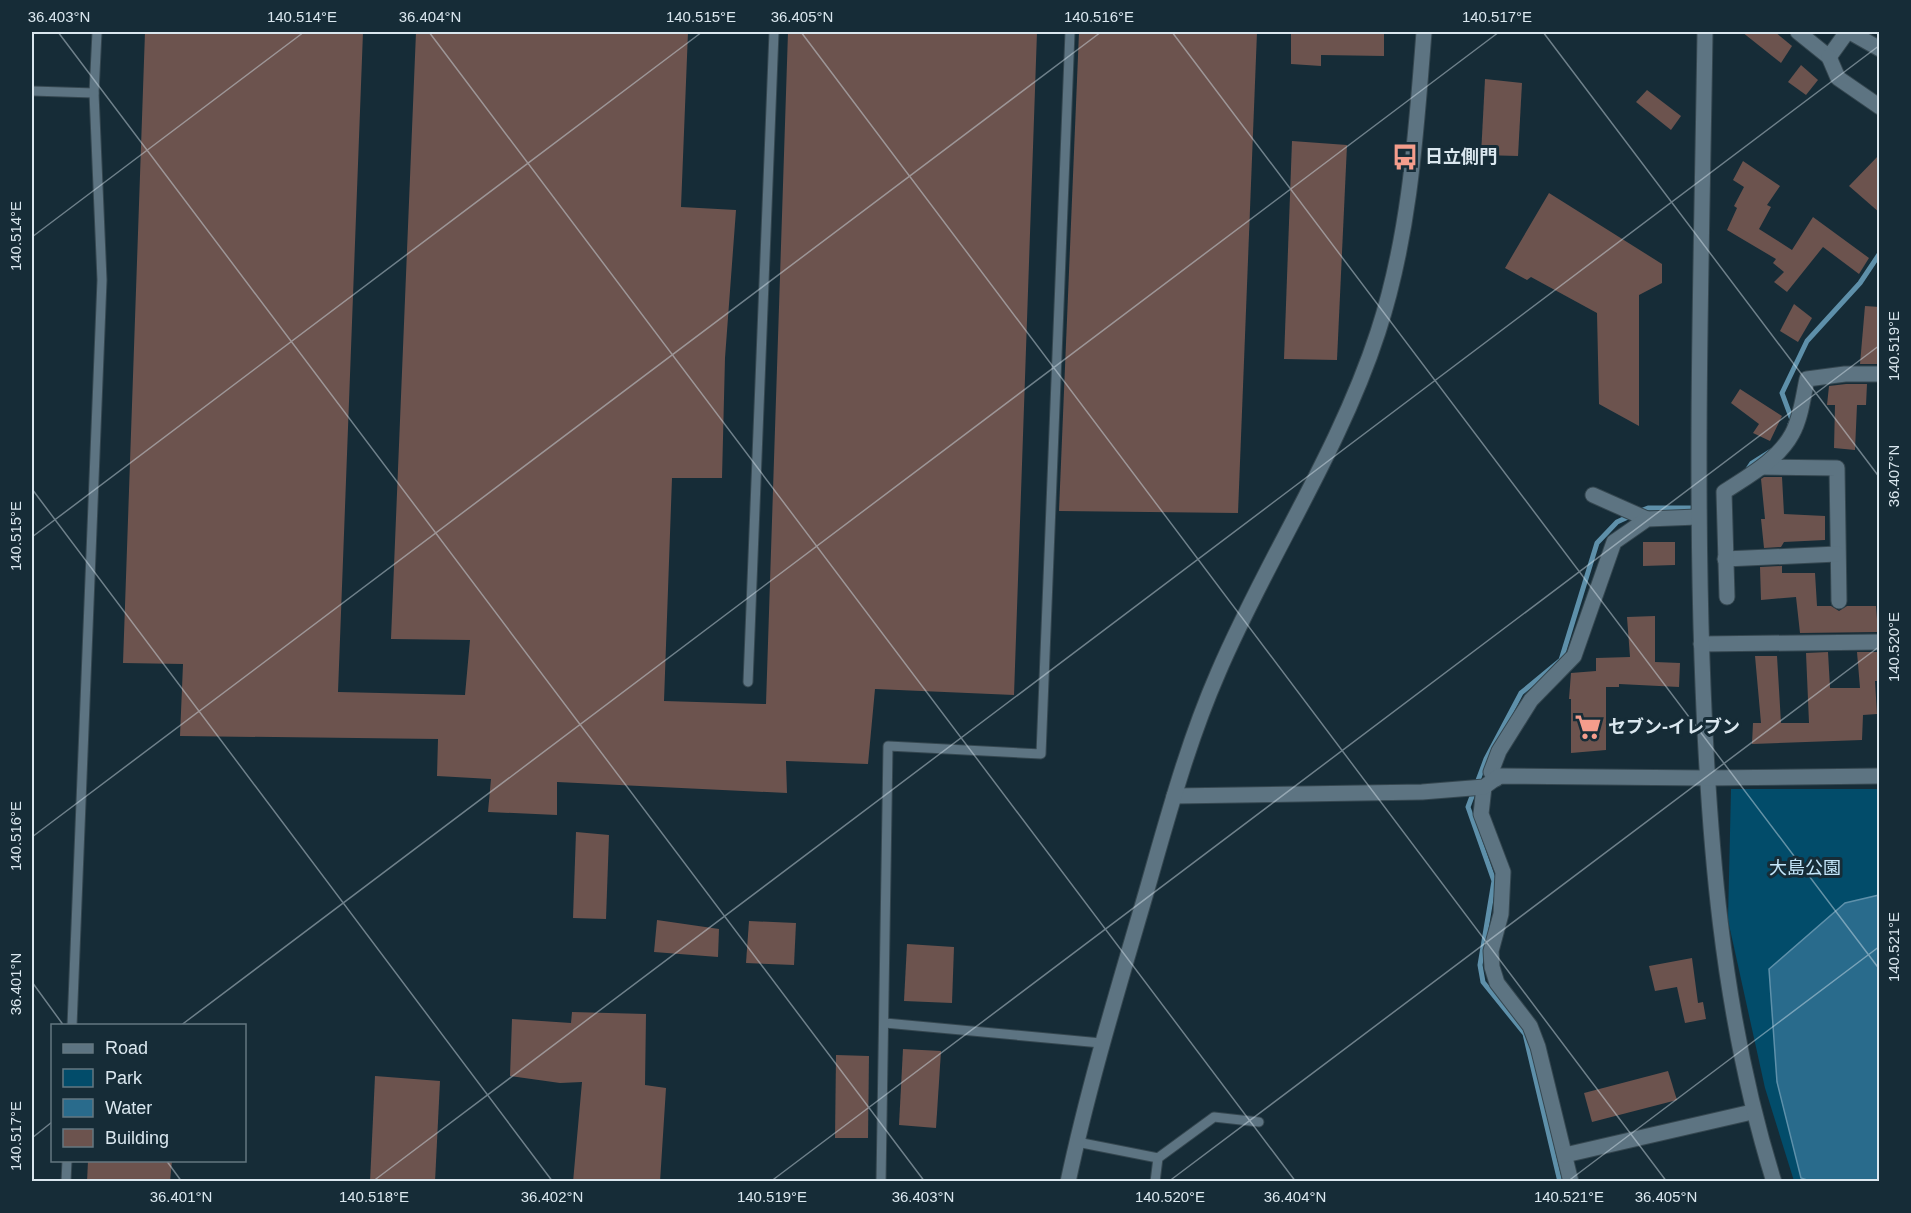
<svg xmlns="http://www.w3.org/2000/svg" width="1911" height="1213" font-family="Arial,'Noto Sans JP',sans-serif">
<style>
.green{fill:#024c6a}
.water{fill:#296b8c;stroke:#5e90aa;stroke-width:1.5}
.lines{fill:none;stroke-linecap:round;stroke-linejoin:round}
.stream{stroke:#5e90aa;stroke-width:5}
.building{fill:#6c534e}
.service-casing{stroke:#354750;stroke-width:11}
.minor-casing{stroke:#354750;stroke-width:17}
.tertiary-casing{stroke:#354750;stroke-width:17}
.service{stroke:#5d7482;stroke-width:9}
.minor{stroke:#5d7482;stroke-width:15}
.tertiary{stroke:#5d7482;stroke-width:15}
.ticks{fill:none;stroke:#dae7ef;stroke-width:1.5;stroke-opacity:0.45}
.labels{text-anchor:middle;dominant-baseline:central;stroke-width:6;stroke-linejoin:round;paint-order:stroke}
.poi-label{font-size:18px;font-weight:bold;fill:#dae7ef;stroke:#162c37;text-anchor:start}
.park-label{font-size:18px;fill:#c5e7fb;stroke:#162c37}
.neatline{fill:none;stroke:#dae7ef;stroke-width:2}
.ticks-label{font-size:15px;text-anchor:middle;fill:#dae7ef}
</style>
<rect width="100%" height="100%" fill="#162c37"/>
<polygon class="green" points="1731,789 1879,789 1879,1181 1794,1181 1765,1088 1728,920"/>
<polygon class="water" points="1879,895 1879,1181 1810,1181 1801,1178 1777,1082 1769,969 1845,903"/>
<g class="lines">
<g class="stream">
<polyline points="1790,424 1792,420 1782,393 1807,341 1860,283 1880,253"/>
<polyline points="1748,469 1752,463 1771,451"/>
<polyline points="1638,512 1648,508 1693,508"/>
<polyline points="1560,1182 1525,1034 1483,982 1480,965 1494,881 1468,807 1486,759 1521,693 1561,660 1597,543 1617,522 1630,516"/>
</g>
</g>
<g class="building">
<polygon points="145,32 363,32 338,692 465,695 470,640 391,639 416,32 688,32 681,207 736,210 725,358 722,478 672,478 664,701 766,704 788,32 1037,32 1014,695 875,689 868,764 786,761 787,793 557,782 557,815 488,812 491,779 437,776 438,739 180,736 183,664 123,663"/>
<polygon points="1079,32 1257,32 1238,513 1059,511"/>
<polygon points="1291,32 1384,32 1384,56 1321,55 1321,66 1291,64"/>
<polygon points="1742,32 1775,32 1792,46 1781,63"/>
<polygon points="1801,65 1818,80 1806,95 1788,82"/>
<polygon points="1485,79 1522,83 1518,156 1481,155"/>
<polygon points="1647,90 1681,116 1671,130 1636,102"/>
<polygon points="1292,141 1347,145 1337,360 1284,359"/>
<polygon points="1880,154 1880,213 1849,186"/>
<polygon points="1743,161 1780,186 1767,205 1771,207 1759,229 1792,250 1813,217 1869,258 1859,274 1823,247 1787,292 1774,282 1784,272 1773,263 1776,259 1727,230 1737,208 1734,206 1744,187 1733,180"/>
<polygon points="1549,193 1662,264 1662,283 1639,295 1639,426 1599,404 1597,313 1531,277 1527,280 1505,268"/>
<polygon points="1794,304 1812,318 1798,342 1780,331"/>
<polygon points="1865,306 1880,307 1880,364 1860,364"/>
<polygon points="1846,384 1867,384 1866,405 1857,405 1855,450 1834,448 1835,405 1827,405 1829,386"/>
<polygon points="1740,389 1782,416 1770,441 1753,433 1759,424 1731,403"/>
<polygon points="1764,477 1782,477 1784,514 1825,516 1825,540 1784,542 1781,547 1764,548 1761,519 1765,519 1761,479"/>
<polygon points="1643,542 1675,542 1675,565 1643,566"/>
<polygon points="1782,566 1782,573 1815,573 1817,606 1831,606 1839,611 1847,606 1876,606 1878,632 1800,633 1796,597 1761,600 1760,567"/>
<polygon points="1655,616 1655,662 1680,663 1679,687 1619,684 1619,687 1606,687 1606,750 1571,753 1571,699 1569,699 1571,673 1596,671 1596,658 1630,657 1627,617"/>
<polygon points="1828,652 1830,688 1860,688 1857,652 1878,652 1880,681 1875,681 1877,714 1863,715 1862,740 1752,744 1753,723 1761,723 1755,656 1777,656 1781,723 1809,723 1806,653"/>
<polygon points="576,832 609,835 606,919 573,918"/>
<polygon points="657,920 719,929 718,957 654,952"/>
<polygon points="749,921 796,923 794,965 746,963"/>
<polygon points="907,944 954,947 952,1003 904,1001"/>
<polygon points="1692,958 1698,1003 1703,1002 1706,1019 1685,1023 1677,987 1655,991 1649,966"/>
<polygon points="572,1012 646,1014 645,1085 666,1088 660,1182 573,1182 582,1082 560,1083 510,1076 512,1019 571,1023"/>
<polygon points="903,1049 941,1051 936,1128 899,1125"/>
<polygon points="836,1055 869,1056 868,1138 835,1138"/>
<polygon points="1668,1071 1677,1100 1592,1122 1584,1093"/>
<polygon points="375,1076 440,1081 435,1182 370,1182"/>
<polygon points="88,1161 172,1161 170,1182 87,1182"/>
</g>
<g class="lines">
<g class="service-casing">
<g id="service">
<polyline points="32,91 94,93"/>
<polyline points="748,682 774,32"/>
<polyline points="885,1023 1101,1043"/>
<polyline points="72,1026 102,280 94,93 97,32"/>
<polyline points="1077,1142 1158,1158 1214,1117 1259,1122"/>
<polyline points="66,1182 67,1160"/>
<polyline points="881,1182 888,746 1041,754 1070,32"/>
<polyline points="1155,1182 1158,1158"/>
</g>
</g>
<g class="minor-casing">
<g id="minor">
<polyline points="1798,32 1829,57 1847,32"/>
<polyline points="1850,32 1880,49"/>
<polyline points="1829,57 1838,78 1880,107"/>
<polyline points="1762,467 1837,468 1839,601"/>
<polyline points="1593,495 1647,519"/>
<polyline points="1725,559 1837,554"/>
<path d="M1727,597L1724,492C1748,476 1778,460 1792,434C1801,418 1803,397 1807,379L1845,374H1880"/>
<polyline points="1701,644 1880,642"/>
<polyline points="1496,779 1491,772 1499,751 1531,700 1574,656 1614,542 1647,519 1697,517"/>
<polyline points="1484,787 1481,814 1503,872 1501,914 1491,951 1492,967 1497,983 1530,1026 1538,1047 1571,1182"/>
<polyline points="1174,796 1422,792 1484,787 1499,776 1706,778"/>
<polyline points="1565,1155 1752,1112"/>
</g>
</g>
<g class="tertiary-casing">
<g id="tertiary">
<path d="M1705,32C1702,241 1695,450 1702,659C1708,836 1721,1012 1774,1182"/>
<polyline points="1706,778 1880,776"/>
<path d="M1068,1182C1089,1084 1118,989 1146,893C1167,820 1187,744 1218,673C1267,558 1339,452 1378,332C1410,234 1416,133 1424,32"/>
</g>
</g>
<use href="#service" class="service"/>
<use href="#minor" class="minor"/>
<use href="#tertiary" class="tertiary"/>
</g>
<path class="ticks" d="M58,32L925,1182M429,32L1296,1182M801,32L1667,1182M1172,32L1880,970M1543,32L1880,478M32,237L304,32M32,489L553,1182M32,537L702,32M32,837L1101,32M32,982L64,1026M180,1026L1499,32M32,1138L52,1122M166,1160L182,1182M372,1182L1880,45M770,1182L1880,345M1168,1182L1880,646M1567,1182L1880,946"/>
<defs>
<g id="bus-bare" transform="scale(2.07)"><path d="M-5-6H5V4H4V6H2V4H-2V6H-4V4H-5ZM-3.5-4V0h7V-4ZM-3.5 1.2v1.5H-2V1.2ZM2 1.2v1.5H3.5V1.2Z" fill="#f49d8c" stroke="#162c37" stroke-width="2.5" paint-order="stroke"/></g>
<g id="supermarket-bare" transform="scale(2.07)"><path d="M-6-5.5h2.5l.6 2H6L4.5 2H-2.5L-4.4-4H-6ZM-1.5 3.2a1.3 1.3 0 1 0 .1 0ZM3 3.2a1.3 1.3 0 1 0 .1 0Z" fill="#f49d8c" stroke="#162c37" stroke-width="2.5" paint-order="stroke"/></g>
</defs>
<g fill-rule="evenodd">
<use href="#bus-bare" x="1405" y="157"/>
<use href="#supermarket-bare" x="1588" y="727"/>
</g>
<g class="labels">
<g class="poi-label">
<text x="1425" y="157">日立側門</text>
<text x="1608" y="727">セブン-イレブン</text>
</g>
<g class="park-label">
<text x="1805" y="868">大島公園</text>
</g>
</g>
<rect width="1911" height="1213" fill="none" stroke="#162c37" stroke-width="66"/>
<rect x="51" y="1024" width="195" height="138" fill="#162c37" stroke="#647781" stroke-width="1.5"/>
<rect x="63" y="1044" width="30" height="9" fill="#5d7482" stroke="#647781" stroke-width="1.5"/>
<text x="105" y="1054" font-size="18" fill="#dae7ef">Road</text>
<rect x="63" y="1069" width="30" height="18" fill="#024c6a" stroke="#647781" stroke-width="1.5"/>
<text x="105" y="1084" font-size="18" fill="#dae7ef">Park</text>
<rect x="63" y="1099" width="30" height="18" fill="#296b8c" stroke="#647781" stroke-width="1.5"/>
<text x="105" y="1114" font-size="18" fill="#dae7ef">Water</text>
<rect x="63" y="1129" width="30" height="18" fill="#6c534e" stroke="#647781" stroke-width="1.5"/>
<text x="105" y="1144" font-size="18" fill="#dae7ef">Building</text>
<rect x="33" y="33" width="1845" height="1147" class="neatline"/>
<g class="ticks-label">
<text x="59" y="22">36.403°N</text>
<text x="302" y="22">140.514°E</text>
<text x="430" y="22">36.404°N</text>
<text x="701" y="22">140.515°E</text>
<text x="802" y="22">36.405°N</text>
<text x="1099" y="22">140.516°E</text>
<text x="1497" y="22">140.517°E</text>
<text transform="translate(16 236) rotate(-90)" y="5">140.514°E</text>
<text transform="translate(1894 346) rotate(-90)" y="5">140.519°E</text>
<text transform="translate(1894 476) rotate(-90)" y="5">36.407°N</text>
<text transform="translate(16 536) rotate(-90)" y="5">140.515°E</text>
<text transform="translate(1894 647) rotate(-90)" y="5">140.520°E</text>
<text transform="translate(16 836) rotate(-90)" y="5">140.516°E</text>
<text transform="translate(1894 947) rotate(-90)" y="5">140.521°E</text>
<text transform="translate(16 984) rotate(-90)" y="5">36.401°N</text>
<text transform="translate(16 1136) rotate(-90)" y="5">140.517°E</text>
<text x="181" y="1202">36.401°N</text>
<text x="374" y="1202">140.518°E</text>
<text x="552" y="1202">36.402°N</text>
<text x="772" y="1202">140.519°E</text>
<text x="923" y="1202">36.403°N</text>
<text x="1170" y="1202">140.520°E</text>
<text x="1295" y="1202">36.404°N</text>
<text x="1569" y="1202">140.521°E</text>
<text x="1666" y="1202">36.405°N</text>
</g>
</svg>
